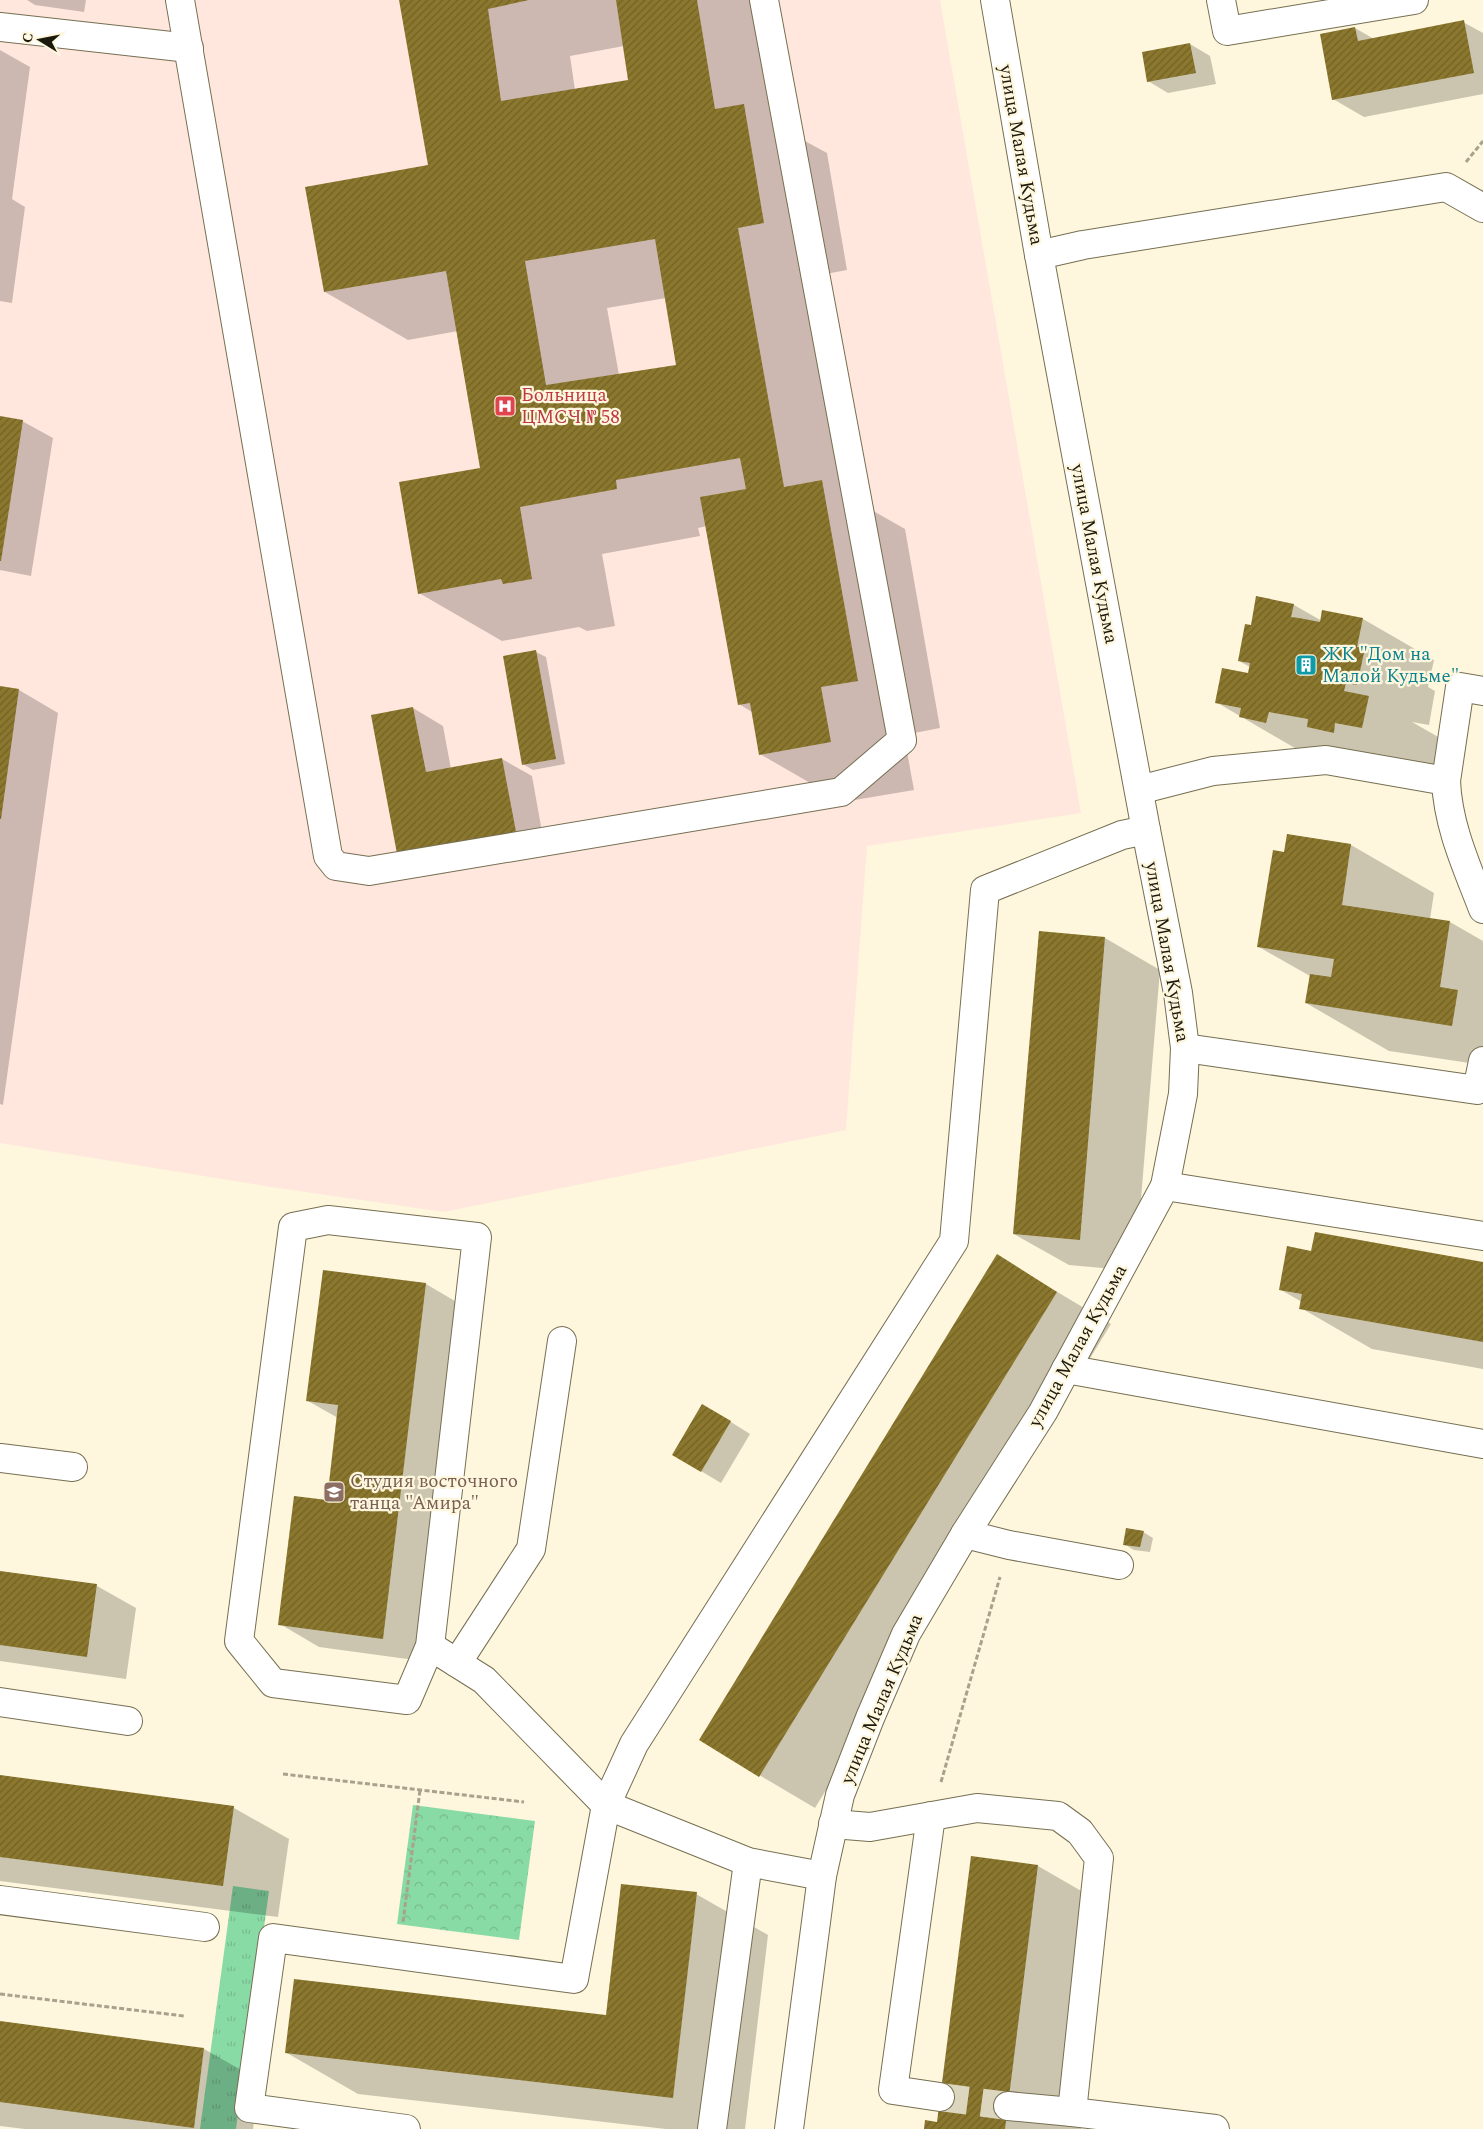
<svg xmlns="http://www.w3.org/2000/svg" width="1483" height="2129" font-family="Spectral,serif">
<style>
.medical{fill:#ffe7dd}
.grass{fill:url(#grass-tufts)}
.park{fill:url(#park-crowns)}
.shadow{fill:#0003;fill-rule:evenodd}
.building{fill:url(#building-hatch);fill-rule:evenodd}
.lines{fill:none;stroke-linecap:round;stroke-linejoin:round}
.minor-tunnel{stroke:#dcd6be;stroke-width:28;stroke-dasharray:28 14;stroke-linecap:butt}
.minor-casing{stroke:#766f52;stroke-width:30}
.path{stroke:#a8a28d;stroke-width:3;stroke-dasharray:5 2.5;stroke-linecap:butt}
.minor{stroke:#fff;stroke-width:28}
.labels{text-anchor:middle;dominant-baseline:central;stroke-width:4.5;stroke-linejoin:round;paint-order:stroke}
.street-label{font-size:19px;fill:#1b180c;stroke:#fef7dd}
.health-label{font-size:19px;fill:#be3a42;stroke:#fef7dd;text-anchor:start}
.culture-label{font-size:19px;fill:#0d838f;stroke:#fef7dd;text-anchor:start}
.education-label{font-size:19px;fill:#785e54;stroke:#fef7dd;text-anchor:start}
</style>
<defs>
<pattern id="grass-tufts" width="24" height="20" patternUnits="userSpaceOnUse" patternTransform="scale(1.25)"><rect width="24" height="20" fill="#89dba5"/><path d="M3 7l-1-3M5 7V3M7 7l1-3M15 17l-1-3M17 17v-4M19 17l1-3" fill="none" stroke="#76bb8d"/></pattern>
<pattern id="park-crowns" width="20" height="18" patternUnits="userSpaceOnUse" patternTransform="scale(1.25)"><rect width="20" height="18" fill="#89dba5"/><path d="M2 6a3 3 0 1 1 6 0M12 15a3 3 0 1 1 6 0" fill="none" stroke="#76bb8d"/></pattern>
<pattern id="building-hatch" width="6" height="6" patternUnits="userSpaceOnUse" patternTransform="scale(1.25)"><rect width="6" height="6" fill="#8b782e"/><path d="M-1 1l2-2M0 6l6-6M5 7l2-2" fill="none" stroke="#716126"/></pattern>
</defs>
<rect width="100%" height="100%" fill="#fef7dd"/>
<polygon class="medical" points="0,0 940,0 1081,813 867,846 846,1130 444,1212 271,1187 0,1143"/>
<polygon class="grass" points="233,1886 269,1891 236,2129 200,2129"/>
<polygon class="park" points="413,1805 535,1821 519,1940 397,1924"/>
<g class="shadow">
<polygon points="27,0 86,0 84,12 35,5"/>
<path d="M401,0H771L794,135L827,153L847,270L820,275L861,504L905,529L940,728L904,735L914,790L843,802L760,754L752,712L739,704L707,526L698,528L700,536L602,554L615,626L587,631L579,627L502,641L419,593L481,469L458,331L408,340L325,292L430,166ZM624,46L630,82L575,90L570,56ZM666,298L677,366L619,375L607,308Z"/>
<polygon points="1463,22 1483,33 1483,94 1364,117 1333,99 1355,28 1374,39"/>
<polygon points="1190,44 1210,56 1216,84 1168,93 1148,81"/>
<polygon points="0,50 30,67 12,199 25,207 12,303 0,301"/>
<polygon points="0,417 22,421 53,438 31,576 0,570"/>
<polygon points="1294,605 1322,621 1363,619 1434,660 1428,687 1435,691 1429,725 1412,722 1440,738 1433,769 1312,758 1216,702 1249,674 1250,667 1239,661 1252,627"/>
<polygon points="536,652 546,657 565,764 533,770 523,764"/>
<polygon points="0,687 19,690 58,713 3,1105 0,1104"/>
<polygon points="413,708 443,726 451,769 502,759 532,776 546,854 429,876 399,859"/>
<polygon points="1288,835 1351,845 1434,893 1430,919 1450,922 1483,941 1483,1065 1389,1051 1306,1003 1310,976 1259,947 1285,853"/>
<polygon points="1040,933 1105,938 1160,970 1135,1271 1069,1265 1014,1234"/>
<polygon points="1312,1252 1483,1263 1483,1369 1372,1349 1301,1308 1302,1302 1281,1290"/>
<polygon points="997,1256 1111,1324 815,1808 700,1740"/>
<polygon points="426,1284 465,1307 422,1661 319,1647 280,1624 328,1501 338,1418 308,1401"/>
<polygon points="723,1417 750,1434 721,1483 701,1471"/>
<polygon points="1143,1532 1153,1538 1150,1552 1134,1550 1124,1544"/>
<polygon points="0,1572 97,1586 136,1608 126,1679 0,1661"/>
<polygon points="0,1777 234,1808 289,1839 278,1917 0,1881"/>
<polygon points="1038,1866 1109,1907 1081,2129 926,2129 938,2123"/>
<polygon points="696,1894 768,1935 745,2129 666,2129 358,2094 287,2053 607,2016"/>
<polygon points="0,2022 204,2049 259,2080 253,2129 25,2129 0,2126"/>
</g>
<g class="building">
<path d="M399,0H529L488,9L501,101L628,80L616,0H697L715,109L744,104L764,223L738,228L784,487L822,480L858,681L821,687L831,742L759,755L750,703L738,705L700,497L746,489L740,458L616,480L617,489L520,507L532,579L503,584L501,579L418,594L399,482L480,468L446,271L324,292L305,187L428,165ZM655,239L676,365L546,385L525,261Z"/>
<polygon points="1464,20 1474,73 1332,100 1320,34 1355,27 1358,41"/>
<polygon points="1190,43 1196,73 1147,82 1142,52"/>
<polygon points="0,416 23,420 1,561 0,561"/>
<polygon points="1256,596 1294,604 1291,617 1299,618 1320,622 1322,610 1363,618 1357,647 1365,648 1357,685 1346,683 1344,691 1369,696 1362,728 1335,723 1334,733 1307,727 1308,719 1269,712 1266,723 1239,717 1241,708 1215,703 1222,668 1248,673 1250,663 1238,661 1245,624 1251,625"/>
<polygon points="536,650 556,759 522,765 503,656"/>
<polygon points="0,686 19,689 1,819 0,819"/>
<polygon points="413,707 426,772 502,758 517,837 398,859 371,715"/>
<polygon points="1287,834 1351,844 1342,905 1450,921 1440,987 1458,990 1452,1026 1305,1003 1310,974 1331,977 1334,959 1257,947 1273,850 1284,852"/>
<polygon points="1039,931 1105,937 1080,1240 1013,1234"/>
<polygon points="1315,1232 1483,1262 1483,1342 1299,1309 1302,1294 1279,1290 1287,1246 1311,1251"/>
<polygon points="997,1254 1057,1292 759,1777 699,1740"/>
<polygon points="323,1270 426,1283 383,1639 278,1625 294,1496 327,1500 338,1405 306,1401"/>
<polygon points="702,1404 731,1421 701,1472 672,1455"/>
<polygon points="1126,1528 1144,1531 1140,1547 1123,1545"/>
<polygon points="0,1571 97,1584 87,1657 0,1645"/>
<polygon points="0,1775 234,1806 223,1886 0,1857"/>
<polygon points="971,1856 1038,1865 1005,2129 924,2129 925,2120 937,2122"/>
<polygon points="621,1884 697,1892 673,2098 285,2053 294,1979 606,2015"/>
<polygon points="0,2021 204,2048 194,2128 0,2102"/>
</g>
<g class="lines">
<polyline class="minor-tunnel" points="940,2097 1008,2106"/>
<g class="minor-casing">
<g id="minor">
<polyline points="180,0 328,856 336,866 369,871 841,792 902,740 764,0"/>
<polyline points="1221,0 1227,31 1414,0"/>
<polyline points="0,27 189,48"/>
<polyline points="1039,255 1083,245 1446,187 1483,208"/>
<polyline points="1446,781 1460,687 1483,691"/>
<path d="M1139,790L1213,771L1326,760L1446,781C1448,827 1467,867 1483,909"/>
<polyline points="1185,1048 1477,1090 1483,1061"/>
<polyline points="1165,1186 1483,1236"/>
<polyline points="1066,1369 1483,1444"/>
<polyline points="0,1458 73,1467"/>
<polyline points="965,1534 1009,1545 1119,1565"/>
<polyline points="430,1646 407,1700 273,1683 239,1641 293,1227 328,1220 477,1237 430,1646 484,1680 606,1805 748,1862 822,1876"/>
<polyline points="457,1663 531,1549 562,1341"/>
<polyline points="0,1702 128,1721"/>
<polyline points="931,1816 893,2090 940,2097"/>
<polyline points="833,1824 870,1827 977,1808 1058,1816 1080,1832 1099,1858 1072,2112 1215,2129"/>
<polyline points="0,1900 205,1927"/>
<polyline points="1008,2106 1072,2112"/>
<polyline points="406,2129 249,2108 273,1938 574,1979 606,1805 634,1744 954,1241 985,890 1122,835 1146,830"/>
<polyline points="712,2129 748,1862"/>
<polyline points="789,2129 822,1876 840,1795 870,1718 906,1634 965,1534 1043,1412 1165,1186 1183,1094 1185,1048 1178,993 1146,830 1039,255 995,0"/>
</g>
</g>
<g class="path">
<polyline points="1466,162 1483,141"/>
<polyline points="283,1774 524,1802"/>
<polyline points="941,1782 1000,1577"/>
<polyline points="403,1922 420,1790"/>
<polyline points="0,1994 184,2016"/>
</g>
<use href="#minor" class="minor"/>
</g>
<defs>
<g id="hospital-square" transform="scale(1.125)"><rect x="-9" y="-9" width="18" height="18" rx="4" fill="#e0444e" stroke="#fef7dd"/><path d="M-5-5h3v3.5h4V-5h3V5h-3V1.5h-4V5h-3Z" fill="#fff"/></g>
<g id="building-square" transform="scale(1.125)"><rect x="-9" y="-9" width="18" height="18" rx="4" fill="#0f9aa8" stroke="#fef7dd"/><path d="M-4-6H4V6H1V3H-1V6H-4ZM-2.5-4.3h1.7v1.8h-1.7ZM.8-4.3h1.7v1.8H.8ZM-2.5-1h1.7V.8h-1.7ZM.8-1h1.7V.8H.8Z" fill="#fff"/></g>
<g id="school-square" transform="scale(1.125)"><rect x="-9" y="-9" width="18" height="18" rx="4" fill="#8d6e63" stroke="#fef7dd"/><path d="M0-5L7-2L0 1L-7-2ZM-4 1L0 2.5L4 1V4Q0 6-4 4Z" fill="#fff"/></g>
</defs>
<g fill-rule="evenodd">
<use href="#hospital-square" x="505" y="406"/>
<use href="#building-square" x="1306" y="665"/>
<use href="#school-square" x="334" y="1492"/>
</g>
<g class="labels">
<g class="street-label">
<text transform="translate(1021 155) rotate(80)">улица Малая Кудьма</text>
<text transform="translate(1094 554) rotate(79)">улица Малая Кудьма</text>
<text transform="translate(1167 952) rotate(80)">улица Малая Кудьма</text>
<text transform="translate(1078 1346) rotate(-61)">улица Малая Кудьма</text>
<text transform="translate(882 1699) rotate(-67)">улица Малая Кудьма</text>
</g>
<g class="health-label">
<text x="521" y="395">Больница<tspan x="521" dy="22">ЦМСЧ № 58</tspan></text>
</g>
<g class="culture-label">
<text x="1322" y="654">ЖК "Дом на<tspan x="1322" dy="22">Малой Кудьме"</tspan></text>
</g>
<g class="education-label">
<text x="350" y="1481">Студия восточного<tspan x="350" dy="22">танца "Амира"</tspan></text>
</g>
</g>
<g transform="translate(40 40) rotate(280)" stroke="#fef7dd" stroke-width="4" paint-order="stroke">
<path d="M0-4L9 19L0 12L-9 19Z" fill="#1b180c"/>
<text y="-8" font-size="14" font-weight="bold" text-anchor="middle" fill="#1b180c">С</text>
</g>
</svg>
